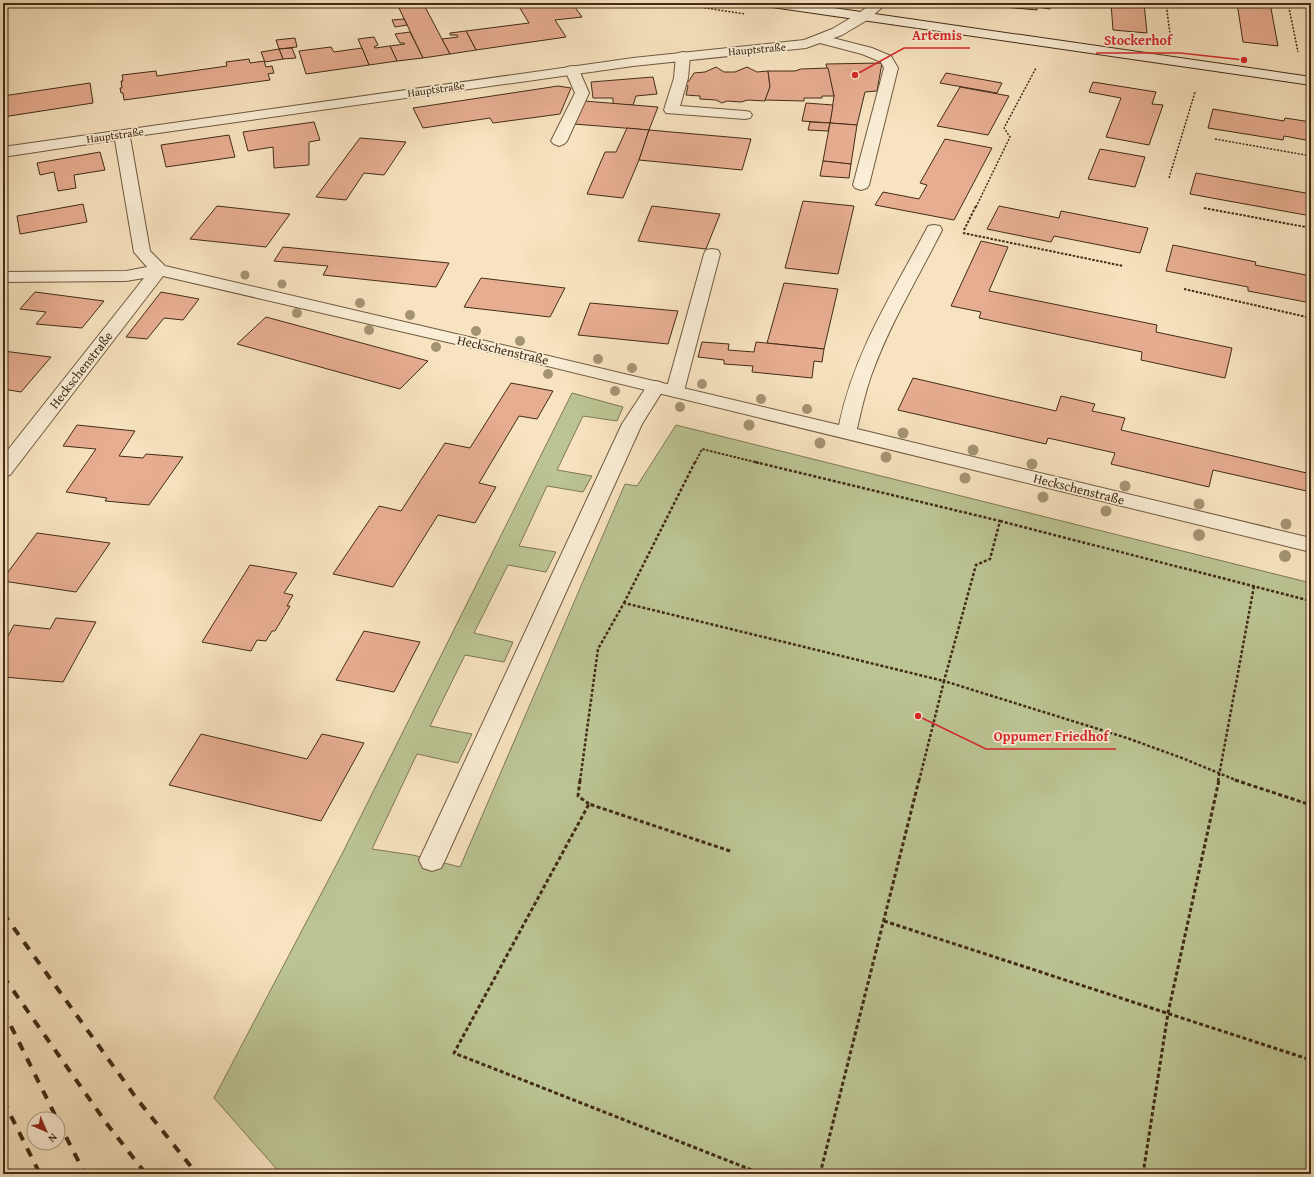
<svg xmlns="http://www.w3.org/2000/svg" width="1314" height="1177" font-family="'Gentium Book Plus',serif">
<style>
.green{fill:#bcc493;stroke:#7f7854}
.building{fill:#e7ad91;stroke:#422c16}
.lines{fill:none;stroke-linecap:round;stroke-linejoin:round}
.service-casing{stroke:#6f5a40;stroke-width:2}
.minor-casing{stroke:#6f5a40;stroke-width:2}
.secondary-casing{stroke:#422c16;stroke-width:2}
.path-far3{stroke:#422c16;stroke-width:1.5;stroke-dasharray:2 1.5;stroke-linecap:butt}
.path-far2{stroke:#422c16;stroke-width:2;stroke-dasharray:2.5 1.5;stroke-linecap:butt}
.path-far1{stroke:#422c16;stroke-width:2.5;stroke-dasharray:3 2;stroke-linecap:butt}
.path{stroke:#422c16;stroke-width:3;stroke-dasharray:4 2.5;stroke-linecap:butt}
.service{fill:#faedd5;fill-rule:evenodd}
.minor{fill:#faedd5;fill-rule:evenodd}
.secondary{fill:#faedd5;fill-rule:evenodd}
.rail{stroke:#422c16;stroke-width:4;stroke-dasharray:9 9;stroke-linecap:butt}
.tree{fill:#a49373}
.labels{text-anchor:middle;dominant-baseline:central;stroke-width:3.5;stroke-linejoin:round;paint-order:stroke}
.far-street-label{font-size:11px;fill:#422c16;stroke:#faedd5}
.street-label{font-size:13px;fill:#422c16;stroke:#faedd5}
.leader{fill:none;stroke:#d62828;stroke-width:1.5}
.callout-dot{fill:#d62828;stroke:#faedd5;stroke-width:1.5}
.callout-label{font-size:14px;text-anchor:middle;font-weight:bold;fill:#d62828;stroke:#faedd5;stroke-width:3.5;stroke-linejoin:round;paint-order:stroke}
</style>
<rect width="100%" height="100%" fill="#f7e3bf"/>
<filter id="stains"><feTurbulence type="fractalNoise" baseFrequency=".005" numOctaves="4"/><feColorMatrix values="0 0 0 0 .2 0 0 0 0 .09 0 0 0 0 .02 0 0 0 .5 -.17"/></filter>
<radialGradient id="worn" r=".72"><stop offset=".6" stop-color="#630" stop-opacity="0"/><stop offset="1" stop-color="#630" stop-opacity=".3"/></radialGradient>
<polygon class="green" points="572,393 623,407 617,421 583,416 557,470 592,476 583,492 547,486 519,546 556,552 546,572 508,565 474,633 513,642 504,662 465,655 430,726 472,734 458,763 417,754 372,849 413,855 460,867 625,484 637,486 676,425 1311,583 1311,1174 281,1174 214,1098 342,854"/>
<g class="building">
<polygon points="423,3 442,39 450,54 423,58 397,4"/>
<polygon points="531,3 572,3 582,17 555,20 566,37 476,50 466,31 529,23 518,5"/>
<polygon points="959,3 1050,3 1050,9 1037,7 1037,10"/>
<polygon points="1111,3 1144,3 1147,33 1113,30"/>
<polygon points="1237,3 1270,3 1278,46 1243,42"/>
<polygon points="404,19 407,25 395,27 392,20"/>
<polygon points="466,31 476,50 450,54 442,39 458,37 457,35 450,35 450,33"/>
<polygon points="410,32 423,58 397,61 390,46 405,44 404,43 400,43 395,34"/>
<polygon points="374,37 378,45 374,47 375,48 390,46 397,61 369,65 358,39"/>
<polygon points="295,38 297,47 279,49 276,40"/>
<polygon points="331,47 334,52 362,48 369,65 306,74 299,51"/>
<polygon points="292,48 296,58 283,59 279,49"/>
<polygon points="279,49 283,59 265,62 261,52"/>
<polygon points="249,59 250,63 264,61 266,67 272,66 274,73 268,74 270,80 124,100 123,93 121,93 120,88 122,88 121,81 123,81 122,75 156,71 157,76 227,66 226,62"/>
<polygon points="882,63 877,91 865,92 857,125 830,123 834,96 826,64"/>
<polygon points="716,67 724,72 735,72 747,67 757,72 768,71 770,87 765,101 748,100 741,102 727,101 722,103 716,100 700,99 700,96 686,95 688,86 684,82 689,81 694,73 705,72"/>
<polygon points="828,68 834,96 822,96 822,98 804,98 804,101 765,100 770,87 768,71 795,71 801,69"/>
<polygon points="946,73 1002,83 997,93 940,83"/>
<polygon points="653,77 657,94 636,96 633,105 613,104 613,98 593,98 591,82"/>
<polygon points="1093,82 1156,92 1152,104 1163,105 1149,145 1106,137 1121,98 1089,92"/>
<polygon points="90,83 93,103 3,117 3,96"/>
<polygon points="558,86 571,88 560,114 493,123 490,118 423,128 413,108"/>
<polygon points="960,87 1009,96 988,135 937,126"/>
<polygon points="584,101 633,105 658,107 649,130 574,124"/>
<polygon points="806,103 833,105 830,123 802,121"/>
<polygon points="1213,109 1284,121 1285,118 1311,122 1311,141 1284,136 1283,140 1208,128"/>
<polygon points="314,122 320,140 309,142 309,165 274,168 273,147 248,151 243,132"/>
<polygon points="810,122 830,123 828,131 808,130"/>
<polygon points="830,123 857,125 851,164 823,161"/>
<polygon points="627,128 649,130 639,160 623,198 587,194 605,152 616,152"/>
<polygon points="649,130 751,139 742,170 639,160"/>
<polygon points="229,135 235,157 166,167 161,145"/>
<polygon points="360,138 406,142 384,175 364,173 346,200 316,197"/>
<polygon points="945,139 992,148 954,220 875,205 883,192 919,199 927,185 920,183"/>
<polygon points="1100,149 1145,157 1135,187 1088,179"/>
<polygon points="100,152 105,170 74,175 76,188 58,191 54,172 40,175 37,163"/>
<polygon points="823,161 851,164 849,178 820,176"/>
<polygon points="1196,173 1311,194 1311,216 1190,194"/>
<polygon points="803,201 854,206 838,274 785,268"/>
<polygon points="83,204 87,222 20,234 17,216"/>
<polygon points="217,206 290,214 266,247 190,239"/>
<polygon points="652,206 720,214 706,249 638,241"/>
<polygon points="999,206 1059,218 1061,211 1148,228 1140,253 1054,236 1051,242 987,229"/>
<polygon points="981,241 1008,247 989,291 1157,325 1156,332 1232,348 1225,378 1141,360 1142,352 979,318 981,312 951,306"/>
<polygon points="1173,245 1256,262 1255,265 1311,276 1311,303 1248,291 1248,287 1166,271"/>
<polygon points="283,247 449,263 436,287 323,275 328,266 274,261"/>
<polygon points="481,278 565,288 550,317 464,307"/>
<polygon points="784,283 838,289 824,349 767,343"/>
<polygon points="35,292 104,301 82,328 36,324 46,312 20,309"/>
<polygon points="161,292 199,299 183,320 164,318 147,339 126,337"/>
<polygon points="590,303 678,311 668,344 578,335"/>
<polygon points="266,317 428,361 400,389 237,344"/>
<polygon points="702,342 729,344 728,350 754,352 756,342 824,349 822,362 814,361 812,378 752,372 753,366 724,364 724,360 698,357"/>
<polygon points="3,351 51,357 21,392 3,389"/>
<polygon points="913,378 1056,411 1061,396 1095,404 1092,411 1125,418 1121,430 1311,474 1311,492 1213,470 1209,487 1111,464 1115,453 1048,438 1046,444 898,410"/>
<polygon points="511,383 553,391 537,419 519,416 479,483 496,487 475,523 438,515 393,587 333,574 379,506 401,511 445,443 470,448"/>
<polygon points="77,425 135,431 119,456 143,458 146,454 183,457 149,505 105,501 107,498 66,492 96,449 63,446"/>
<polygon points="37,533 110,543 76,592 3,581 3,579"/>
<polygon points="250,565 297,573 284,593 293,595 287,606 290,606 275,631 272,631 266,641 257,640 251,651 202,642"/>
<polygon points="56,618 96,622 63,682 3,677 3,645 14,625 50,629"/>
<polygon points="364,631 420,642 394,692 336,680"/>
<polygon points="201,734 307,759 322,734 364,743 321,821 169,785"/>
</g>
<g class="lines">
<g class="service-casing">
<g id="service">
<polygon points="821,35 872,48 891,56 898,68 869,185 867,188 861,190 855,188 853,185 884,68 881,62 862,54 816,42 814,39 816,36"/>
<polygon points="683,52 688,53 690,56 688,78 680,106 745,111 750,112 752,115 750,118 745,119 666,113 664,110 674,78 676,56 678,53"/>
<polygon points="572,66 577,67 579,70 589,93 567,141 564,144 559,146 554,144 551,141 575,93 565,70 567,67"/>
<polygon points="712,249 718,250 720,254 684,391 682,395 675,397 668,395 666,391 704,254 706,250"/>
<polygon points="656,381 663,383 665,387 642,424 445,860 441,868 432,871 423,868 419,860 622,424 649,383"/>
</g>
</g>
<g class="minor-casing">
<path id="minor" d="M872,3H887L869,19L842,35L806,48L633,66L130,137L150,251L165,266L473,338L839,425C854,353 892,294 926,230L928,226L934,225L940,226L942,230C918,278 889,325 871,376C865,393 861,411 857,429L1311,538V552L473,348L163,276L10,475L3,476V456L144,278L126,281L3,282V272L126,271L147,267L134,252L115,140L3,157V147L633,58L804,40L832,29L859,13Z"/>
</g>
<g class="secondary-casing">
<polygon id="secondary" points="765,3 799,3 1311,77 1311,85 772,7 767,6"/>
</g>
<g class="path-far3">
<polyline points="673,3 745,14"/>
<polyline points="1166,3 1170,34"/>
<polyline points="1288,3 1298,52"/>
<polyline points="1215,139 1311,156"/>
<polyline points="1169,178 1195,92"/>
<polyline points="976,207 1010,137 1004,128 1036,68"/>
</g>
<g class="path-far2">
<polyline points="1204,208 1311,228"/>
<polyline points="964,230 976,206"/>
<polyline points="963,233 1123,266"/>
<polyline points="1184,289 1311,318"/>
<polyline points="695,463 702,449 759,463"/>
</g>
<g class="path-far1">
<polyline points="755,462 1000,521 990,559 976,565 944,681 1127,738 1182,758 1238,781"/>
<polyline points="1000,521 1311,601"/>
<polyline points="624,603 695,462"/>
<polyline points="580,781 598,649 624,603 944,681 919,781"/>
<polyline points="1218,781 1254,586"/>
</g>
<g class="path">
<polyline points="580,780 578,796 589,804"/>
<polyline points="1235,780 1311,805"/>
<polyline points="730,851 589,804 454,1053 762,1174"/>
<polyline points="884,921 1311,1060"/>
<polyline points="820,1174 919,780"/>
<polyline points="1143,1174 1168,1013 1219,780"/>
</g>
<use href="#service" class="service"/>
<use href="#minor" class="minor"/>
<use href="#secondary" class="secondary"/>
<g class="rail">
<polyline points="3,913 137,1099 197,1174"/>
<polyline points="3,976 107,1124 146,1174"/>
<polyline points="3,1010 57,1119"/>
<polyline points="3,1100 40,1174"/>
<polyline points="58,1121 85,1174"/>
</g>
</g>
<g class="tree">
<circle cx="245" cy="275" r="4.5"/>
<circle cx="282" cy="284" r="4.5"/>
<circle cx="360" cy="303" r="5"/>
<circle cx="297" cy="313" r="5"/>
<circle cx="410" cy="315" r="5"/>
<circle cx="369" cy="330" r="5"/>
<circle cx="476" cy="331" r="5"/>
<circle cx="520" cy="341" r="5"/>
<circle cx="436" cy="347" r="5"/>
<circle cx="598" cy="359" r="5"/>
<circle cx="632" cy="368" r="5"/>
<circle cx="548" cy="374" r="5"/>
<circle cx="702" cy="384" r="5"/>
<circle cx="615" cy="391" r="5"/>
<circle cx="761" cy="399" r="5"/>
<circle cx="680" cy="407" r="5"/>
<circle cx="807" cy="409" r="5"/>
<circle cx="749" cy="425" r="5.5"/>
<circle cx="903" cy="433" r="5.5"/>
<circle cx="820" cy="443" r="5.5"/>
<circle cx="973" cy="450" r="5.5"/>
<circle cx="886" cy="457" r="5.5"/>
<circle cx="1032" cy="464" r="5.5"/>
<circle cx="965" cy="478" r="5.5"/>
<circle cx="1125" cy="486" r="5.5"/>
<circle cx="1043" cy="497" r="5.5"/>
<circle cx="1199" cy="504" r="5.5"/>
<circle cx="1106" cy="511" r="5.5"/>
<circle cx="1286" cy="524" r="5.5"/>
<circle cx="1199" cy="535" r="6"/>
<circle cx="1285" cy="556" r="6"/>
</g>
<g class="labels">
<g class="far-street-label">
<text transform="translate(757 49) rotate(-5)">Hauptstraße</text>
<text transform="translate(436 89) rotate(-8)">Hauptstraße</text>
<text transform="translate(115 135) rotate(-8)">Hauptstraße</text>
</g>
<g class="street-label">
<text transform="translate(503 350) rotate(13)">Heckschenstraße</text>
<text transform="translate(81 370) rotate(-52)">Heckschenstraße</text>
<text transform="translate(1079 489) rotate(14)">Heckschenstraße</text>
</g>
</g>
<path class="leader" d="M855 75L904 48H970M1244 60L1180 53H1096M918 716L986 749H1116"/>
<g class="callout-dot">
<circle cx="855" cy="75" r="4"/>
<circle cx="1244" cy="60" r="4"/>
<circle cx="918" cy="716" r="4"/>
</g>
<g class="callout-label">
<text x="937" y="40">Artemis</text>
<text x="1138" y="45">Stockerhof</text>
<text x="1051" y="741">Oppumer Friedhof</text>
</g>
<rect width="1314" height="1177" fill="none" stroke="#f7e3bf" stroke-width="16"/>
<rect x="4" y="4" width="1306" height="1169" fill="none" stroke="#422c16" stroke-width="2"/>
<rect x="8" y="8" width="1298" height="1161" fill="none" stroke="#422c16"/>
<g transform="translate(46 1131) rotate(135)"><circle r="19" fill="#faedd5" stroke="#b0a089"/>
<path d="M0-3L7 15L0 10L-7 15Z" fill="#8f2418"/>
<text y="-6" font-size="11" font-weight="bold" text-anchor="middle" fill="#422c16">N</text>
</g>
<rect width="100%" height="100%" filter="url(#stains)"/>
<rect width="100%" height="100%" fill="url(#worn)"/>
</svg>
